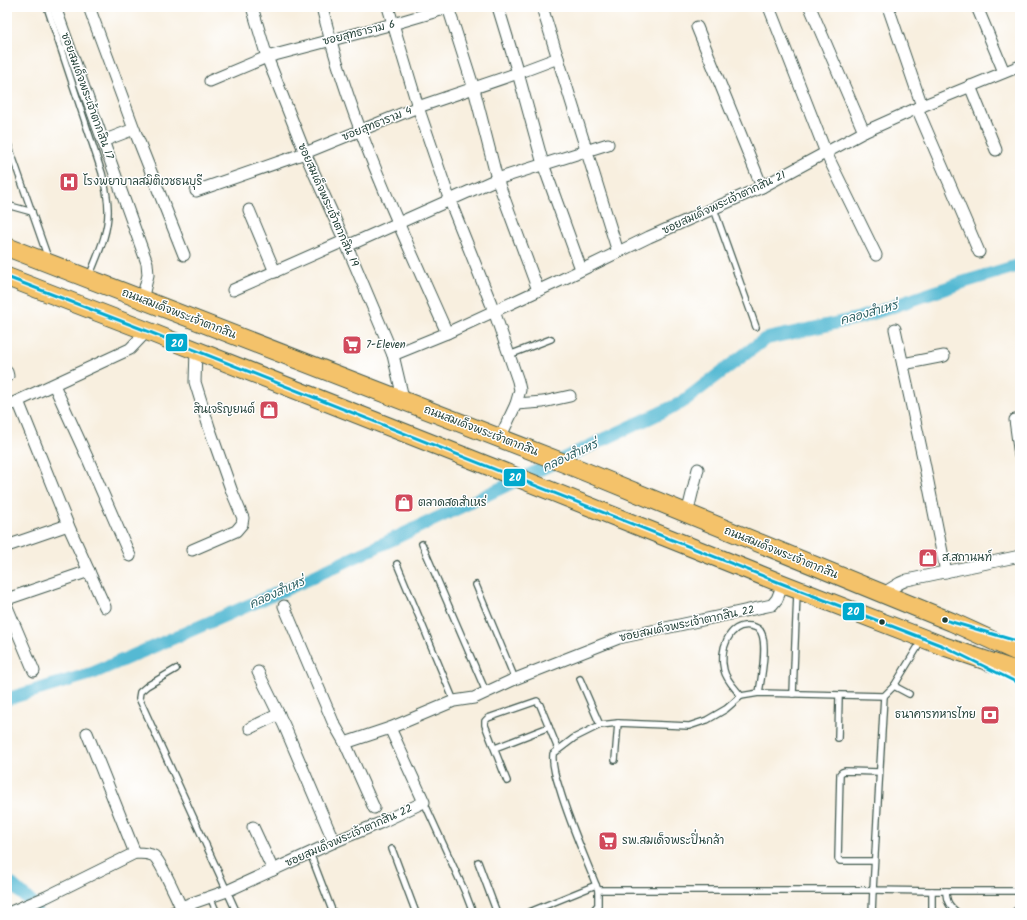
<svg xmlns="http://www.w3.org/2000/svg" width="1027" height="920" font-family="Kalam,'Playpen Sans Thai',sans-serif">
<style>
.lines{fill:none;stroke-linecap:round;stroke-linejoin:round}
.canal{stroke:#55b9d3;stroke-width:13}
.service-casing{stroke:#40584e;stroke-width:8}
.minor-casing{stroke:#40584e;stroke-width:13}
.primary-casing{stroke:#40584e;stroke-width:20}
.service{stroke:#fff;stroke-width:5.5}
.minor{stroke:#fff;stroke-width:11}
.primary{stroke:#f4c26a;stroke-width:18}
.bus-1-casing{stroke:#fff;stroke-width:6}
.bus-1{stroke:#00a9ce;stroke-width:3}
.bus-dot{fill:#1f3d34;stroke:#fff;stroke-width:1.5}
.labels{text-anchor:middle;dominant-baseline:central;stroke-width:3;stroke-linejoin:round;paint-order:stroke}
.street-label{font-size:11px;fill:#1f3d34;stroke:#fff}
.poi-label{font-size:11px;fill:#1f3d34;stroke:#fff;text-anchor:start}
.water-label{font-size:12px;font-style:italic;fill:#2f6264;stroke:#fff}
.line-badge{stroke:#fff;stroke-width:1.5}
.badge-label{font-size:11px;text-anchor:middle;font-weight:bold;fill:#fff}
</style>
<rect width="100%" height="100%" fill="#fff"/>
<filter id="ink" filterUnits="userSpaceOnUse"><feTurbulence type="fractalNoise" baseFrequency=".025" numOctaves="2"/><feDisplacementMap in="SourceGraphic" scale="8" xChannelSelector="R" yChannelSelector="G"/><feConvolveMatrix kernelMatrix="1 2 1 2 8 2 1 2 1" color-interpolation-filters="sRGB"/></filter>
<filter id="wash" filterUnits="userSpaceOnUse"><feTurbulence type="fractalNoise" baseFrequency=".012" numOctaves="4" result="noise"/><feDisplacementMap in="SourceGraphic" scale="16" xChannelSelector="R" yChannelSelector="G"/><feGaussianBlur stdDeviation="0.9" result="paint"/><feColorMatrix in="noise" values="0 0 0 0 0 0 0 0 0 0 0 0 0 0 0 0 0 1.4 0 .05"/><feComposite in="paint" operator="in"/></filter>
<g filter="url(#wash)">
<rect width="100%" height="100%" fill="#f8efdf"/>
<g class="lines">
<g class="canal">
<polyline points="7,699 93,673 302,582 681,403 765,339 859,318 964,282 1020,265"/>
<polyline points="7,880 32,903 36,912"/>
</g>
</g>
</g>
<g filter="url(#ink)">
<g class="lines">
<g class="service-casing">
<g id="service">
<path d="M47,7L102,173C105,185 108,197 108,209C109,233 97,256 89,277"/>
<polyline points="7,141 48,258"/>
<polyline points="7,205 32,212"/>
<polyline points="714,209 756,327"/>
<polyline points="509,355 551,339"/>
<polyline points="422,544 486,692"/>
<polyline points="397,564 454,701"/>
<polyline points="476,585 515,679"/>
<polyline points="922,640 894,686 884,696 873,890 932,891 1020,891"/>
<polyline points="176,669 147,686 140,692 139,698 237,913"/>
<polyline points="580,679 600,725"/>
<polyline points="894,686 909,694"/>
<polyline points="793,694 797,593"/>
<path d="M741,696C735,688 726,680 724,670C719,652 728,622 751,626C756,627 759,628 761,632C768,645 761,679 759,693"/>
<polyline points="838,738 839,696"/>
<polyline points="495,748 549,727"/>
<polyline points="615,760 618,723"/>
<polyline points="507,781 485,725 485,721 488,718 537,701 540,705 558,749"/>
<polyline points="424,802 465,892 473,913"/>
<polyline points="392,849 416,913"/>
<polyline points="310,853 333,913"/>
<polyline points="874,861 840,861 838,859 840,774 842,772 845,771 879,772"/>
<polyline points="478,862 497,913"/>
<polyline points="598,890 873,890 872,913"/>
<path d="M946,891C946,902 950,907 958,913"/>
<polyline points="210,897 217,913"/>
<polyline points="32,903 36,913"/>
<polyline points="164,913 181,907"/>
<polyline points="527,913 596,885"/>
<path d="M591,913L598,905V890C585,857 570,824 560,790C556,778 552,766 553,754L574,738L600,725L618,723L689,726L707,720L726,709L741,696L759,693L884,696"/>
<polyline points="932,913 932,891"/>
<polyline points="1013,913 1018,909 1020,906"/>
</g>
</g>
<g class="minor-casing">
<g id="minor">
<polyline points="55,7 147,263 148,275 142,300"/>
<polyline points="89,7 134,129 184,255"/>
<polyline points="252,7 267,57 305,153 347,246 393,355 404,402"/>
<path d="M322,7C349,120 400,227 447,333"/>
<polyline points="388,7 418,107 450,201 494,311 518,381 520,390 516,404 500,438"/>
<polyline points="448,7 474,89 497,179 538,290"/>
<polyline points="498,7 518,73 543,164 581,269"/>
<polyline points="542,7 618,252"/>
<polyline points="769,7 826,153 876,255"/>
<polyline points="810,7 864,132"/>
<polyline points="888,7 922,106"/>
<polyline points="977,7 1004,72"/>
<polyline points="697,27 762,187"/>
<polyline points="210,81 267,57 393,24 451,7"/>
<polyline points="970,86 996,150"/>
<polyline points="917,108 979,252"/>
<polyline points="103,141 134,129"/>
<polyline points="196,191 305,153 418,107 518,73 558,58"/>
<polyline points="249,210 275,272"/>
<polyline points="347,246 497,179 608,144"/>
<polyline points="233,290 344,241"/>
<polyline points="895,329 924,462 946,572"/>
<polyline points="393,355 447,333 561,280 649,237 762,187 864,132 922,106 1020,66"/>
<polyline points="903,364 944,356"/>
<polyline points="7,372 8,376"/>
<polyline points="54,385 87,457 130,556"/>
<polyline points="18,401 68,525 105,607"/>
<polyline points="516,404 543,402 570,396"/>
<polyline points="7,406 130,349 147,331"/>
<polyline points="1015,420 1020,456"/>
<polyline points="687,514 698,469"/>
<polyline points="7,546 68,525"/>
<polyline points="192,550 236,531 242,524 243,518 232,492 209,427 195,382 196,350"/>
<polyline points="882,594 900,583 907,580 1020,556"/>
<polyline points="7,599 89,571"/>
<polyline points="284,606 333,722 345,743 374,808"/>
<polyline points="7,607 34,671"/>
<polyline points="258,672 284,725 334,842"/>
<polyline points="250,728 279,714"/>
<polyline points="87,733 135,853"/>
<polyline points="345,743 390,728 454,701 474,698 515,679 619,638 772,605 777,599 783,584"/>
<polyline points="253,827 273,870"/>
<path d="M8,913L46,897L135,853C140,853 149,853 154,856C160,861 177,898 181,907L227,891L334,842L380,823L424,802L390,728"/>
</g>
</g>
<g class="primary-casing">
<g id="primary">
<polyline points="7,247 564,463 952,622 1020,653"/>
<polyline points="7,277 147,331 491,467 783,584 943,646 1020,672"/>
</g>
</g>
<use href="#service" class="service"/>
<use href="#minor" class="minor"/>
<use href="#primary" class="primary"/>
<g class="bus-1-casing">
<g id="bus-1">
<polyline points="7,277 147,331 783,584 943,646 1020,684"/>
<polyline points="945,620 1020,642"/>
</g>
</g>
<use href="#bus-1" class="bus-1"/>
</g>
</g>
<defs>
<g id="hospital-square" transform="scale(1)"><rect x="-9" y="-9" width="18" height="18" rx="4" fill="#d1495b" stroke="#fff"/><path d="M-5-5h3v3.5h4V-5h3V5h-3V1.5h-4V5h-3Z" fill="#fff"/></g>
<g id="supermarket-square" transform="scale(1)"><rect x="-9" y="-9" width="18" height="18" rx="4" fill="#d1495b" stroke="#fff"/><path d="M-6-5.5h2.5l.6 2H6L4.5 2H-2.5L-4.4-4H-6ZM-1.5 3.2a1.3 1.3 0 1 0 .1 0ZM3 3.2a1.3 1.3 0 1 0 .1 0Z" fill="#fff"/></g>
<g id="shop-square" transform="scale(1)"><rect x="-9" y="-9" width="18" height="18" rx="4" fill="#d1495b" stroke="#fff"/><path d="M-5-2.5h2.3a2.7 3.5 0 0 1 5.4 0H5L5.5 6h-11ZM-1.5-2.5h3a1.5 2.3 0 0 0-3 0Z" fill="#fff"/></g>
<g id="bank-square" transform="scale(1)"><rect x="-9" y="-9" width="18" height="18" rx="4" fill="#d1495b" stroke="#fff"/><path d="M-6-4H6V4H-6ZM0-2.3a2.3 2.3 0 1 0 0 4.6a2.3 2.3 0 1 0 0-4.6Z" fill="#fff"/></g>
</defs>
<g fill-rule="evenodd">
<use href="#hospital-square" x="69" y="182"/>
<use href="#supermarket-square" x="352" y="345"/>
<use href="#shop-square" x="269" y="410"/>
<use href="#shop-square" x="404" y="503"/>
<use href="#shop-square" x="928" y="558"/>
<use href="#bank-square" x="990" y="715"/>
<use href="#supermarket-square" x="608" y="841"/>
</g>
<g class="bus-dot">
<circle cx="945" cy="620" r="3.5"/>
<circle cx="882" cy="622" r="3.5"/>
</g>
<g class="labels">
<g class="street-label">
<text transform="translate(359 33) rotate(-14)">ซอยสุทธาราม 6</text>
<text transform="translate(87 96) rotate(70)">ซอยสมเด็จพระเจ้าตากสิน 17</text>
<text transform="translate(377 124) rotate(-22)">ซอยสุทธาราม 4</text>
<text transform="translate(724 203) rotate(-25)">ซอยสมเด็จพระเจ้าตากสิน 21</text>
<text transform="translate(328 205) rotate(66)">ซอยสมเด็จพระเจ้าตากสิน 19</text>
<text transform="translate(179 314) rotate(21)">ถนนสมเด็จพระเจ้าตากสิน</text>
<text transform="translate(481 431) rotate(21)">ถนนสมเด็จพระเจ้าตากสิน</text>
<text transform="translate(781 553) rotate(22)">ถนนสมเด็จพระเจ้าตากสิน</text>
<text transform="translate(687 624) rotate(-12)">ซอยสมเด็จพระเจ้าตากสิน 22</text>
<text transform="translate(349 836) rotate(-24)">ซอยสมเด็จพระเจ้าตากสิน 22</text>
</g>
<g class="poi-label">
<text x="83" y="182">โรงพยาบาลสมิติเวชธนบุรี</text>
<text x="366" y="345">7-Eleven</text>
<text x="255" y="410" text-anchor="end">สินเจริญยนต์</text>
<text x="418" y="503">ตลาดสดสำเหร่</text>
<text x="942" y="558">ส.สถานนท์</text>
<text x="976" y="715" text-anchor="end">ธนาคารทหารไทย</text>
<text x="622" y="841">รพ.สมเด็จพระปิ่นกล้า</text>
</g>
<g class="water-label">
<text transform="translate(869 313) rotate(-16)">คลองสำเหร่</text>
<text transform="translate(570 456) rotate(-25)">คลองสำเหร่</text>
<text transform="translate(277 593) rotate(-24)">คลองสำเหร่</text>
</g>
</g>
<g class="line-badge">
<rect x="165" y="333" width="23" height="19" rx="4" fill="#00a9ce"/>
<rect x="503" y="468" width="23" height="19" rx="4" fill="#00a9ce"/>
<rect x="842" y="602" width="23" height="19" rx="4" fill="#00a9ce"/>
</g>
<g class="badge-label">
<text x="177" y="347">20</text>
<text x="515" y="481">20</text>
<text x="853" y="615">20</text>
</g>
<rect width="1027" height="920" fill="none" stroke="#fff" stroke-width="24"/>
</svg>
